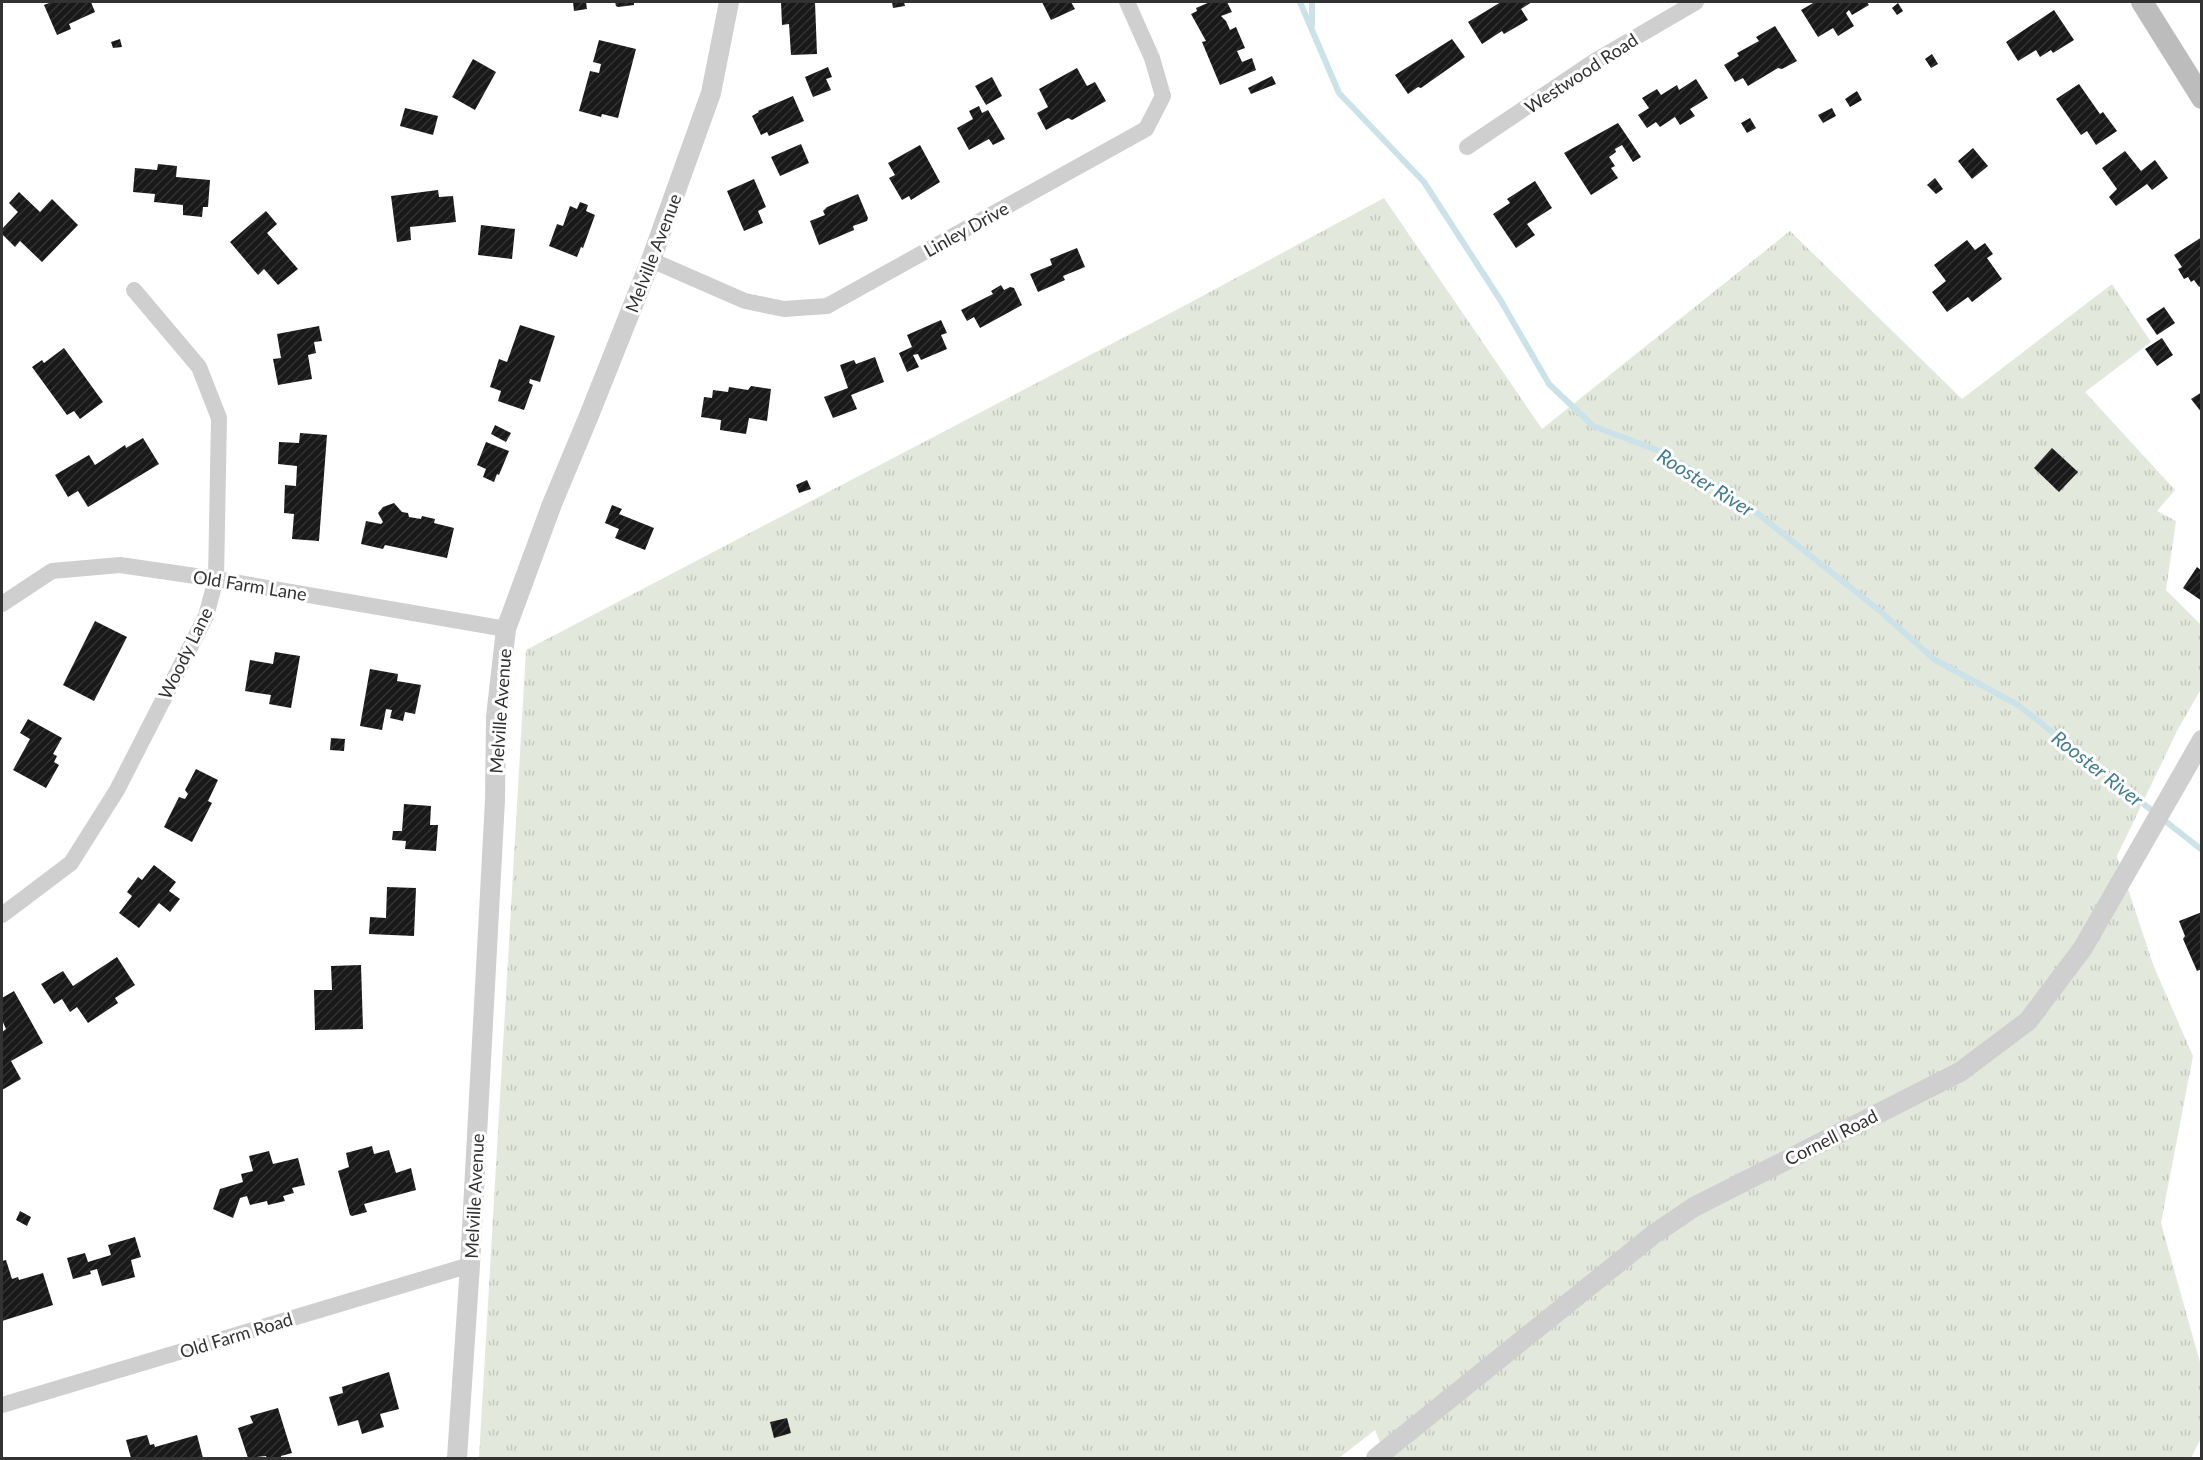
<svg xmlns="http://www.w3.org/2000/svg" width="2203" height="1460" font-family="Lato,sans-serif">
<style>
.grass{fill:url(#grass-tufts)}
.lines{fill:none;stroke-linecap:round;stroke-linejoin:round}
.stream{stroke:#cce2e9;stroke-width:6}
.building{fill:url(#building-hatch)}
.minor{stroke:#cfcfcf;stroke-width:16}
.tertiary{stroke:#cfcfcf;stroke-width:20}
.secondary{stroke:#bcbcbc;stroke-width:22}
.labels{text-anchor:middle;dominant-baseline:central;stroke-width:6;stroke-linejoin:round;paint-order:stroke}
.street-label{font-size:18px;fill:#323232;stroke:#fff}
.water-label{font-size:20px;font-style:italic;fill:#447d90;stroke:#fff}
</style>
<defs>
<pattern id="grass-tufts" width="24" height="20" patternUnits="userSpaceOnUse" patternTransform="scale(1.5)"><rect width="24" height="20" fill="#e3e8dc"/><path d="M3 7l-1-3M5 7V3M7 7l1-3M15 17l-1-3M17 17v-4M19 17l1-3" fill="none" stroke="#c3c7bd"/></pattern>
<pattern id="building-hatch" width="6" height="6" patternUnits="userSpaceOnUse" patternTransform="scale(1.5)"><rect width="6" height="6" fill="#191919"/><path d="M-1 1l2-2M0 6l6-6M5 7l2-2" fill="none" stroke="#323232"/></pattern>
</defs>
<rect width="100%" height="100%" fill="#fff"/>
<polygon class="grass" points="1384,198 1542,429 1790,231 1962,399 2112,284 2151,342 2085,392 2175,490 2157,511 2176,521 2166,590 2201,625 2201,689 2177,731 2117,856 2154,967 2193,1056 2161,1223 2201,1366 2201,1438 2191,1458 1386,1458 1375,1430 1339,1458 479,1458 526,650 1184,306"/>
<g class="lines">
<g class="stream">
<polyline points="1300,2 1339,93 1424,182 1501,301 1549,384 1593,426 1667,454 1748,506 1880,611 1935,660 2018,705 2202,850"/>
<polyline points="1312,2 1312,25"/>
</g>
</g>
<g class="building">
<polygon points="52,2 91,2 95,12 69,24 71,29 57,35 44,5"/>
<polygon points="573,2 586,2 587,9 574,11"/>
<polygon points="615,2 634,2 634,5 618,7 616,6"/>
<polygon points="781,2 815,2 817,54 791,55 789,24 782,25"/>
<polygon points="892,2 904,2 905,6 893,8"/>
<polygon points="1042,2 1071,2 1075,9 1051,20"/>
<polygon points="1210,2 1227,2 1232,12 1221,16 1226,21 1230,30 1236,27 1245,48 1237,51 1242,62 1252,58 1256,70 1220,85 1202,42 1206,41 1191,14 1197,11 1196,8"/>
<polygon points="1501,2 1532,2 1521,9 1528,20 1504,34 1502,31 1482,44 1468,22"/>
<polygon points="1815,2 1867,2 1869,5 1852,15 1849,10 1846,13 1854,26 1838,36 1833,28 1818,37 1801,10"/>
<polygon points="1898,3 1903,11 1897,15 1892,8"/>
<polygon points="2054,10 2074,40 2053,53 2051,50 2040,57 2036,50 2018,61 2006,42"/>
<polygon points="1775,26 1797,61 1782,69 1778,68 1748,86 1743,78 1735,82 1724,65 1739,56 1737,53 1759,41 1756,37"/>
<polygon points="120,39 122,47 113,48 111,42"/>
<polygon points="1452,39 1465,57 1421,88 1418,87 1408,94 1395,75"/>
<polygon points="599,40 636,49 618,118 602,114 601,117 579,111 590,71 599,73 601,64 593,62"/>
<polygon points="1932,54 1938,64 1931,68 1925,59"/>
<polygon points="473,59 496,72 475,110 452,97"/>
<polygon points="828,67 832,77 826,79 831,90 813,97 805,77"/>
<polygon points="1077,68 1087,86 1095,82 1106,101 1072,120 1068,118 1046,130 1037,113 1048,107 1039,89"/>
<polygon points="1272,76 1276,84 1251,94 1248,88"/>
<polygon points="992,77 1002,96 986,105 975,86"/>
<polygon points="1696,79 1708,98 1690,109 1695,116 1680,125 1675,117 1660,127 1656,122 1647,128 1638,115 1649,108 1642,98 1657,89 1661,95 1677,85 1679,90"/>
<polygon points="2079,84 2100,114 2103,112 2117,131 2096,145 2087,131 2081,135 2056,99"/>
<polygon points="1857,91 1862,100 1850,107 1845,99"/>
<polygon points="793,96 804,121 769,136 767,132 761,135 752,116 759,112 758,111"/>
<polygon points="979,106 982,113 988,110 1005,139 993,145 989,139 969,150 957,128 973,119 969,111"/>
<polygon points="405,108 438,116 433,135 400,126"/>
<polygon points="1832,108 1836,116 1823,123 1818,115"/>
<polygon points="1750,118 1756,128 1747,133 1741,123"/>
<polygon points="1618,123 1641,157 1633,162 1622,145 1615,149 1616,152 1609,157 1615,166 1611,168 1618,178 1591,195 1564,153"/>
<polygon points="801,144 809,163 780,176 771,157"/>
<polygon points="920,145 940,182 911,200 909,196 902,200 889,178 895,175 888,163"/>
<polygon points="1973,148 1988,166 1972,179 1958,161"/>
<polygon points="2125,151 2141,171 2155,160 2168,178 2152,190 2147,184 2116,206 2109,197 2117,189 2102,168"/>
<polygon points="158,164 177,166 176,177 210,180 208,207 203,207 202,217 183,215 183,205 154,202 155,194 133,192 135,168 157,170"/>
<polygon points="1935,178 1943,189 1936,194 1927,185"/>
<polygon points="754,179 766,207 758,211 763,223 744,231 727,191"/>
<polygon points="1535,181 1552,208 1527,224 1535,235 1516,248 1493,214 1510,203 1507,199"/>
<polygon points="438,190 439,197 453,196 456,222 410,227 411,240 397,242 391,196"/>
<polygon points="19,192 40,212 52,199 78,225 42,262 20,241 15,247 2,234 2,229 18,212 9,203"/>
<polygon points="858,194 868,218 867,221 853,226 854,230 819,245 810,221 825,215 823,211 827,207"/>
<polygon points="580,202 588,205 586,211 595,215 583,248 581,247 577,257 549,246 557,224 563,226 570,206 577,209"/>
<polygon points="266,211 277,224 267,233 298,269 278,285 264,269 258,275 230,242"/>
<polygon points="481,225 515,229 512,259 478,255"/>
<polygon points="2202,237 2202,285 2199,287 2194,280 2191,282 2188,277 2184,279 2178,269 2182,267 2174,255"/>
<polygon points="1967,240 1975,250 1985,243 1993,254 1987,258 2002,279 1972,302 1968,297 1947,312 1932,292 1946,281 1934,265"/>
<polygon points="1077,248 1085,267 1063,276 1065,280 1038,292 1030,274 1052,265 1050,259"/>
<polygon points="1001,285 1004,290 1010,287 1014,288 1022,305 980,328 974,317 967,321 961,310 993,294 991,291"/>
<polygon points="2164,307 2175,323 2157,335 2146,319"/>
<polygon points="941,320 947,333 941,335 947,349 921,360 918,354 913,355 919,367 907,372 899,353 912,347 907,335"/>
<polygon points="520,325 555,336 540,382 530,379 529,383 533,385 524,410 498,401 501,391 490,387 499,359 507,362"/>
<polygon points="319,326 322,341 314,342 316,353 308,355 312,379 278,385 273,359 281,358 277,334"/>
<polygon points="2162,338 2173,355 2157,366 2145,349"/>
<polygon points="64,348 103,402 80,419 74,411 67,415 32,367 42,360 44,363"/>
<polygon points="875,357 884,382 851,395 857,409 833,418 824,397 848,388 840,365 854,360 856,364"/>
<polygon points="751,386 771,389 767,421 749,418 746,434 720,430 721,420 701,417 704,397 712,398 713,390 728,392 729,387 748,390"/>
<polygon points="2202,392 2202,413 2191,399"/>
<polygon points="495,425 511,433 506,442 491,434"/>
<polygon points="300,433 327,435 319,541 292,539 294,514 284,513 285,485 296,486 297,466 278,464 279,442 299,443"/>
<polygon points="143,438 159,464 88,507 78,491 68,497 55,475 89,455 95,465 125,445 126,448"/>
<polygon points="486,442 509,451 499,475 497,474 494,482 483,477 486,469 477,465"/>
<polygon points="2052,448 2078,472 2059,492 2034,468"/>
<polygon points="807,480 811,489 799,493 796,485"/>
<polygon points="394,503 402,512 408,513 409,517 421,519 422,516 435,519 434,523 454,528 447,558 385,545 383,549 361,544 366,521 381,524 383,522 378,513 383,507"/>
<polygon points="612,505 622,509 619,514 654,528 645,550 615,538 619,529 605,523"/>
<polygon points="2197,567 2202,571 2202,601 2183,588"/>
<polygon points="95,621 127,637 94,701 63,685"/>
<polygon points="275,652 300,656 291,708 269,704 271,695 245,691 250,660 273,664"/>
<polygon points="370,669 398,674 397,681 421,685 415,714 405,712 403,721 390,718 392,710 386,709 382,730 360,726"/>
<polygon points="28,719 62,738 53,754 57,756 54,762 59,765 46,788 13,770 30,739 20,733"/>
<polygon points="331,738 345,739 344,751 330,750"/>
<polygon points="196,769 218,780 208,801 212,803 192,842 164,827 179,797 185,799 188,794 185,790"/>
<polygon points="404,804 431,806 430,825 438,825 436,851 405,849 406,841 392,840 393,831 402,831"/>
<polygon points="154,865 176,882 169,891 180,899 170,912 159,903 139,928 119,913 132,896 127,892 138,877 142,880"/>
<polygon points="387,887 416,888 414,936 369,934 370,917 386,918"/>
<polygon points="2202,912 2202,969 2197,971 2183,939 2185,936 2179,921"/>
<polygon points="117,957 135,985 115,998 118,1003 88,1023 77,1007 70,1012 62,999 54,1004 41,984 63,971 73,986"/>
<polygon points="361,965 363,1029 315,1030 314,990 332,990 331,966"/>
<polygon points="14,991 43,1043 11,1061 21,1079 2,1090 2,1032 6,1029 2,1020 2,998"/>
<polygon points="372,1146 374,1154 389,1150 396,1173 411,1168 416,1190 364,1204 367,1212 352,1216 350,1215 338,1171 349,1167 346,1153"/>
<polygon points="269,1151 273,1164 298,1158 305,1185 292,1188 294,1193 283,1196 285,1201 268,1205 267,1201 250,1205 247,1196 240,1198 233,1218 213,1209 220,1189 243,1182 241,1174 253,1171 249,1156"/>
<polygon points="20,1211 31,1217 27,1226 16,1220"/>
<polygon points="135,1237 141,1257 131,1260 135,1277 102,1286 97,1269 90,1271 91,1274 73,1279 67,1258 85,1253 88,1262 111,1255 108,1245"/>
<polygon points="6,1260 12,1279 18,1277 19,1280 43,1273 53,1305 2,1321 2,1261"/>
<polygon points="389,1372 399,1409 380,1414 384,1427 362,1434 358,1420 338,1426 329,1397 343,1393 342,1387"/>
<polygon points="278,1408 292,1453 281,1456 281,1458 267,1458 266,1456 248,1458 238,1428 253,1423 250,1416"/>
<polygon points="787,1418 791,1433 774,1438 770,1422"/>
<polygon points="147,1435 150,1445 154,1444 155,1447 197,1435 203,1458 131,1458 126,1440"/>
</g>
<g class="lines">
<g class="minor">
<polyline points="1467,147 1595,61 1696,2"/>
<polyline points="651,260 745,301 784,309 827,306 1146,129 1163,96 1152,58 1127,2"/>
<polyline points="2,604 52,571 120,565 216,579 506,629"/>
<polyline points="2,915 71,863 117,790 206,616 216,579 219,418 199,367 134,290"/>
<polyline points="2,1405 470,1265"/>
</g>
<g class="tertiary">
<polyline points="457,1458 470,1265 495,800 496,717 506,629 552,504 588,418 651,260 711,93 729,2"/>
<polyline points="1376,1458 1654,1234 1694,1207 1960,1072 2028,1021 2083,948 2202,740"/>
</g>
<polyline class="secondary" points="2142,2 2202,98"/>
</g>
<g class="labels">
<g class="street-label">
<text transform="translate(1581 73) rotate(-33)">Westwood Road</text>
<text transform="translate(966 229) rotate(-29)">Linley Drive</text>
<text transform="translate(653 253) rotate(-69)">Melville Avenue</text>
<text transform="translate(250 585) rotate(9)">Old Farm Lane</text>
<text transform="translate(185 653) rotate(-64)">Woody Lane</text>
<text transform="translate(500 711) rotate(-86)">Melville Avenue</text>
<text transform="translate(1831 1137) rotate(-27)">Cornell Road</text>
<text transform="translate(474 1196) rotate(-87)">Melville Avenue</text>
<text transform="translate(236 1335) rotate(-17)">Old Farm Road</text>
</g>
<g class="water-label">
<text transform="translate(1706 482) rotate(32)">Rooster River</text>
<text transform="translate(2098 768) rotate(38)">Rooster River</text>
</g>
</g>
<rect width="2203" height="1460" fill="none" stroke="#323232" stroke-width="6"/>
</svg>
